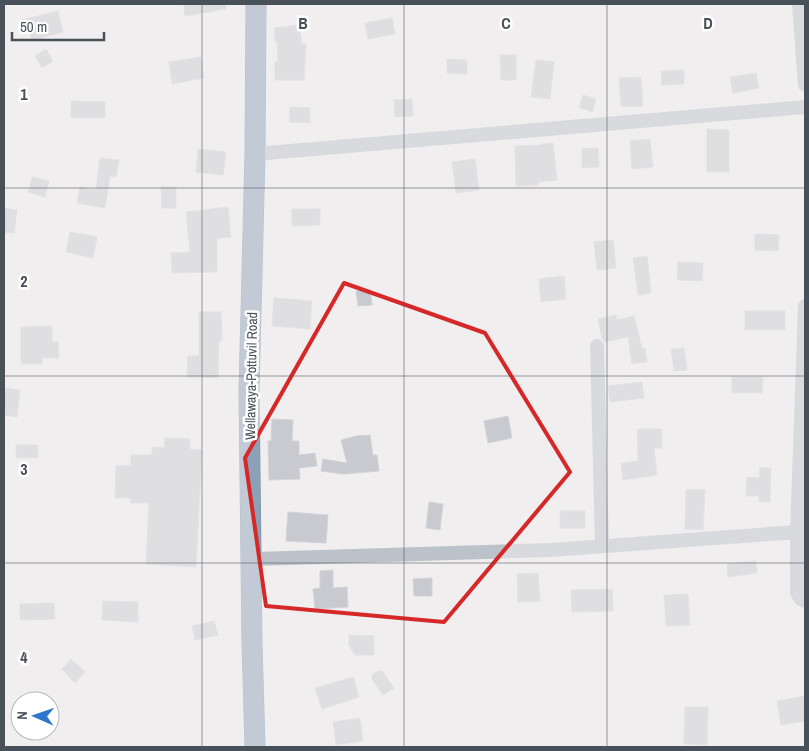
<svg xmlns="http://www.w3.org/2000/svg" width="809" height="751" font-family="'Archivo Narrow',sans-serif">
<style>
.building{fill:#c9cad0;stroke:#d2d4d9}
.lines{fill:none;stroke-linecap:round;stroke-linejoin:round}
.highway-casing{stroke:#768ca3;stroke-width:21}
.minor{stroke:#bbc2c9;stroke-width:14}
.highway{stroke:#8aa1b7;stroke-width:20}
.marked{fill:none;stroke:#d62828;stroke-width:4;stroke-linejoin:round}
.grid{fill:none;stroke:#485159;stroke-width:1;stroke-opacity:0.55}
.labels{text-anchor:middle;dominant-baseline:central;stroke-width:5;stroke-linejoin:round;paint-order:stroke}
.street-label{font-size:14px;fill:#485159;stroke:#fff}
.grid-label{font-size:16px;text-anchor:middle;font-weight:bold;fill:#485159;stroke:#fff;stroke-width:5;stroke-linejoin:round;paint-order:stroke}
</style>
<rect width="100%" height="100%" fill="#f0eeee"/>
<g class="building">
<polygon points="184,4 225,4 226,9 185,16"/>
<polygon points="58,11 63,32 32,40 26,19"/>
<polygon points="392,18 395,34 368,39 365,23"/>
<polygon points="299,25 302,44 306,44 304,80 275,80 275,62 278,62 277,41 275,41 274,28"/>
<polygon points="46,49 53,61 42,68 35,56"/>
<polygon points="500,55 516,55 516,80 501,80"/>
<polygon points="201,57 204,78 172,84 169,62"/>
<polygon points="447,59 467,60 467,74 447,73"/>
<polygon points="536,60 554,62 550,99 531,97"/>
<polygon points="684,70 684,84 662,85 661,71"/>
<polygon points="756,73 759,88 733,93 730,77"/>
<polygon points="641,77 643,106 621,107 619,78"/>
<polygon points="583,95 596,99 592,112 579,107"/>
<polygon points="412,99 413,116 395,117 394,100"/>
<polygon points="71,101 105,102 105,118 71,118"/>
<polygon points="290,107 310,108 310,123 289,122"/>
<polygon points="707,129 729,130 729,172 707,172"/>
<polygon points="650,139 653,167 632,169 630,141"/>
<polygon points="553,143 557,180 538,182 538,185 516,186 515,146 542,145 542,144"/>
<polygon points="598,148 599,167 582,168 582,149"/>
<polygon points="198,149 226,152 223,175 196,172"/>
<polygon points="100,158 119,160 116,177 110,176 105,208 77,203 80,187 96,190"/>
<polygon points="475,159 479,190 456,193 452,162"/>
<polygon points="32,177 49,181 45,197 28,192"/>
<polygon points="161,187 176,187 176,208 162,208"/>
<polygon points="228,207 231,237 217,238 217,272 172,273 171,253 190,252 186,212"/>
<polygon points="4,208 17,210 14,233 4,232"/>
<polygon points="292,209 320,209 320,225 292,226"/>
<polygon points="70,232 97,237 93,258 66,252"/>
<polygon points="755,234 779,235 778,251 755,250"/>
<polygon points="613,240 616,268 597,270 594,242"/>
<polygon points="647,256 651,293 638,295 633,258"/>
<polygon points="678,262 703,263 702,281 677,280"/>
<polygon points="564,276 566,299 541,302 539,279"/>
<polygon points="370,289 372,305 358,306 356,291"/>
<polygon points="274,298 312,301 310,329 272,326"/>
<rect x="745" y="311" width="40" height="19"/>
<polygon points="199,312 221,312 222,341 219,341 218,378 187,377 188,356 199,356"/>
<polygon points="616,315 617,320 634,316 642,348 645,348 647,362 632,364 628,337 605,342 602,339 598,319"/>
<polygon points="52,326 52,342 58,342 59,358 42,358 42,364 21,364 21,327"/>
<polygon points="684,348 687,370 674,371 671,349"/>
<polygon points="732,377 763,377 762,393 732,393"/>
<polygon points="642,382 644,398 610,402 608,386"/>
<polygon points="4,388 20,390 17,417 4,415"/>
<polygon points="508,416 512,438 488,443 484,421"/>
<polygon points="272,419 293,420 292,441 299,441 299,455 315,453 317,466 299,468 300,479 269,480 268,441 271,441"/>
<polygon points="637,429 662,429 662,448 654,448 657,475 623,480 621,463 638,461"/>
<polygon points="370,435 373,455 377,455 379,471 343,474 321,471 323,459 347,463 341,440 356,436"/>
<polygon points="165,438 190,439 190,449 202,450 196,567 146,564 149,503 131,503 131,498 115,498 116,466 131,466 131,455 152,455 152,447 164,448"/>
<rect x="16" y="445" width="22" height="13"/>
<polygon points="760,468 771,468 770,502 759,502 759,496 746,496 747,477 759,478"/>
<polygon points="686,490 705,490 703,530 685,529"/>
<polygon points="429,502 443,504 440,530 426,528"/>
<rect x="560" y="511" width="25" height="17"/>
<polygon points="288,512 328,515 326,543 286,541"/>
<polygon points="756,561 757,573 728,577 727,564"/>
<polygon points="333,570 333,588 347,587 348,607 315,609 313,589 320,588 320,571"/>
<polygon points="538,573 540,601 518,602 517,574"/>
<polygon points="432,578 432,596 414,596 413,579"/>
<polygon points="612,589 613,611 572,612 571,590"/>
<polygon points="688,594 690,625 666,626 664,595"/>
<polygon points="103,601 138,602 138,622 102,620"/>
<polygon points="54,603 55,619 20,620 20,604"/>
<polygon points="214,621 218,635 195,640 192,626"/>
<polygon points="349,635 374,636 374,655 355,655 349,645"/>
<polygon points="71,659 85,672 75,683 62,669"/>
<polygon points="378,671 382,671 394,688 383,695 372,679 372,675"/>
<polygon points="353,677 359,697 322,709 315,688"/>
<polygon points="805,696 805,721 781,725 777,701"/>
<polygon points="685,707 708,707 707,745 684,744"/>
<polygon points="360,718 363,741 336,745 333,722"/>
</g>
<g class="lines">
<g class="highway-casing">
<polyline id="highway" points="255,747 252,643 249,391 255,154 256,4"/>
</g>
<g class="minor">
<polyline points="799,4 805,85"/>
<polyline points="255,154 805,107"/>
<polyline points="805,306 797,532 797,593 801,599 805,601"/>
<polyline points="597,346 602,546"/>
<polyline points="251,559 551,550 797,532"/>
</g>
<use href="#highway" class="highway"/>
</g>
<path d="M0 0H809V751H0ZM344,283L485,333L570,472L444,622L266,606L245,458Z" fill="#f0eeee" fill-opacity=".55" fill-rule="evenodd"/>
<path class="marked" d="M344,283L485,333L570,472L444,622L266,606L245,458Z"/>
<path class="grid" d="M202,4V747M404,4V747M607,4V747M4,188H805M4,376H805M4,563H805"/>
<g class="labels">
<g class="street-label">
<text transform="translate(251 376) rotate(-89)">Wellawaya-Pottuvil Road</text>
</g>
</g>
<g class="grid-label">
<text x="303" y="29">B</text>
<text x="506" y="29">C</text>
<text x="708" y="29">D</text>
<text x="24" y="100">1</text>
<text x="24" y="287">2</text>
<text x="24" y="475">3</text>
<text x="24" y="663">4</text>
</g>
<rect width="809" height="751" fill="none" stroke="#485159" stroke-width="10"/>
<g transform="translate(35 716) rotate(272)"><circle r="24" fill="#ffffff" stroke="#b6b9bd"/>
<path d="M0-4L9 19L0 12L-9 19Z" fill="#2c76cc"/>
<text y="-8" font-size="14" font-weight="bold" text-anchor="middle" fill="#485159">N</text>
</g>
<path d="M12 32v8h92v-8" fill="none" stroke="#485159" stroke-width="2.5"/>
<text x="20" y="32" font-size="15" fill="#485159" stroke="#ffffff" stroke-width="4" paint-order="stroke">50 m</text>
</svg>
